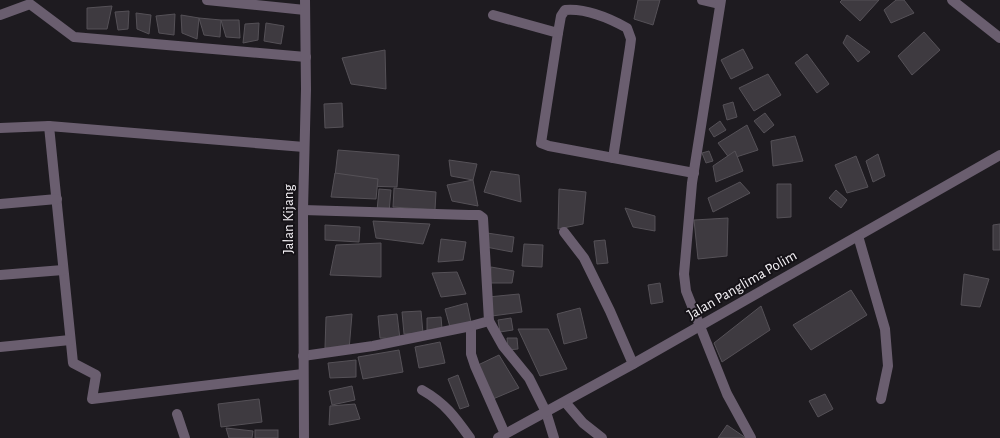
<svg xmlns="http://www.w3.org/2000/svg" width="1000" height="438" font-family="'Alegreya Sans',sans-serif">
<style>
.building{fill:#3e3a40;stroke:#555157}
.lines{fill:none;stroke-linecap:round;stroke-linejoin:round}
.minor{stroke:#6a5e6f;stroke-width:10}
.tertiary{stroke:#6a5e6f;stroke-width:10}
.labels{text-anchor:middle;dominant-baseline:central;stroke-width:4;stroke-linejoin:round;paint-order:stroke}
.street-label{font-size:15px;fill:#f5f2f6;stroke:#151217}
</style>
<rect width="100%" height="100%" fill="#1e1b20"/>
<g class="building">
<polygon points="638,0 660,0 653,25 634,19"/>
<polygon points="842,0 879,0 860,21 840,2"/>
<polygon points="896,0 904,0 914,13 891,23 884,10"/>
<polygon points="112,6 107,29 87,29 87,8"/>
<polygon points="129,11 128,29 118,30 115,12"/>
<polygon points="136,13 151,15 149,34 137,29"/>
<polygon points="175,14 174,35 159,33 156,16"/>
<polygon points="181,15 199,18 197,39 182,33"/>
<polygon points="199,18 221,20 220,37 204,35"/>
<polygon points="221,20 239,20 240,38 226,37"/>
<polygon points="259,23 258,40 243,43 245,24"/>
<polygon points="266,23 284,26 281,44 264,41"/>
<polygon points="924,32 940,50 912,75 898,56"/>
<polygon points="847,35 870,52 858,62 843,43"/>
<polygon points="743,49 753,68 731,79 721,60"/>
<polygon points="385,50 386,89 351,84 342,58"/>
<polygon points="807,54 829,84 817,93 795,63"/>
<polygon points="768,74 781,95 754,111 739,88"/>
<polygon points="733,102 737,117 727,120 723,105"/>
<polygon points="342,103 343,127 325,128 324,104"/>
<polygon points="765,113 774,125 764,133 754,121"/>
<polygon points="720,121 726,130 714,137 709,129"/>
<polygon points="747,125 758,150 730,159 718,143"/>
<polygon points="795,136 803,161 773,166 771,141"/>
<polygon points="338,150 399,155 397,187 334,185"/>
<polygon points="709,151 713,161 706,163 702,153"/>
<polygon points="735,151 743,171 716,182 713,166"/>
<polygon points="878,154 885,176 873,182 866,161"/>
<polygon points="856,156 868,187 847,193 835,165"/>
<polygon points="449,160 477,164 473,180 451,176"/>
<polygon points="491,171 519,175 521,202 484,192"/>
<polygon points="335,173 378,179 376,199 331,197"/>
<polygon points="473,180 478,206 452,201 447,185"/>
<polygon points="740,182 750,193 713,212 708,198"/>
<polygon points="777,184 791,184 791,217 777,218"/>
<polygon points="394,188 436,192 435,210 393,207"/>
<polygon points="379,189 391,190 389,212 377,211"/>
<polygon points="559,189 586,192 583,224 558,229"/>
<polygon points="836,190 847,200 841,208 829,198"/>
<polygon points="625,208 655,216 655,231 633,227"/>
<polygon points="728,218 727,256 698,259 694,220"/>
<polygon points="373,221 430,224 423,244 376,238"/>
<polygon points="1000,224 1000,250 993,250 993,225"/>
<polygon points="325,225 360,227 359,242 325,240"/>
<polygon points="487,233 514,237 512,252 486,247"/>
<polygon points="441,239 466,242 463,260 438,262"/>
<polygon points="605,240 608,263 597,264 594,241"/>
<polygon points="381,243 381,277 330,275 336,245"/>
<polygon points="524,244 543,245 542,267 522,266"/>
<polygon points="491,267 514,271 512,283 490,283"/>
<polygon points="457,272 466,294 441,297 432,273"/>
<polygon points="964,274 989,279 980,307 961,305"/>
<polygon points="660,283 663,302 651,304 648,285"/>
<polygon points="851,290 867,315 811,350 793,325"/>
<polygon points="519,294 522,312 492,316 488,297"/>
<polygon points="467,303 471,322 450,327 445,309"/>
<polygon points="761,306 770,330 722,362 714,343"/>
<polygon points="580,308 587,338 564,344 557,314"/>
<polygon points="421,311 423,333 404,334 402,312"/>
<polygon points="352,314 349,350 325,348 326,317"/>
<polygon points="397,314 400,339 380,338 378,316"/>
<polygon points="441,317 442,329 427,330 427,318"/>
<polygon points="511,318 513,330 500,332 498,320"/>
<polygon points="518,329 548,329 567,369 540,376"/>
<polygon points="507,338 517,338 518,349 508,350"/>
<polygon points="440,342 445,363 419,368 415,347"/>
<polygon points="399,350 403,372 363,379 358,357"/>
<polygon points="499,355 519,388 493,399 478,365"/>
<polygon points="356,360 356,377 330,378 328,363"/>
<polygon points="458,375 469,406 460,409 448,379"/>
<polygon points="352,386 355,400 332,405 329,391"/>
<polygon points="825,394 833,409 818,417 809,401"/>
<polygon points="259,399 262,422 221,427 218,404"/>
<polygon points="355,404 360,419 329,425 330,406"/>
<polygon points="727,425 746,438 718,438"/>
<polygon points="226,428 253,431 252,438 229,438"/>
<rect x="255" y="430" width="23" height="8"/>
</g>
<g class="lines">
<g class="minor">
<polyline points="207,0 305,10"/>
<polyline points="702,0 719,4"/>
<polyline points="721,0 692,183 684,274 686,291 727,394 751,438"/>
<polyline points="952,0 1000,38"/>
<polyline points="0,15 30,4 74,37 306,57"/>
<polyline points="493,15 558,33 541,143 549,146 694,173"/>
<path d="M558,33L561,16L565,10C587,8 609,18 627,28L631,39L630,47L613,158"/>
<polyline points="49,126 73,363 96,375 92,399 303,374"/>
<polyline points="0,128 49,126 304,147"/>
<polyline points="0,204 57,199"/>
<polyline points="303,210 469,215 479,215 483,218 489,321 471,326 471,354 475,366 505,434"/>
<polyline points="564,232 584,258 610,311 633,364"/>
<polyline points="858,236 885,329 888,366 881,399"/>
<polyline points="0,275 63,270"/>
<polyline points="489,321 503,346 529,378 546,412 554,438"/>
<polyline points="0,347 70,340"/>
<polyline points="303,356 373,346 471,326"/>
<path d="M422,390C445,403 455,417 470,438"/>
<polyline points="565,402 583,423 602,438"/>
<polyline points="177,414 185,438"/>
<polyline points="304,438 303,210 306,89 305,0"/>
</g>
<polyline class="tertiary" points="498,438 633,364 1000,155"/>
</g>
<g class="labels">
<g class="street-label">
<text transform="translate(288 219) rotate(-90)">Jalan Kijang</text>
<text transform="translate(742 285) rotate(-30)">Jalan Panglima Polim</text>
</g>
</g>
</svg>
